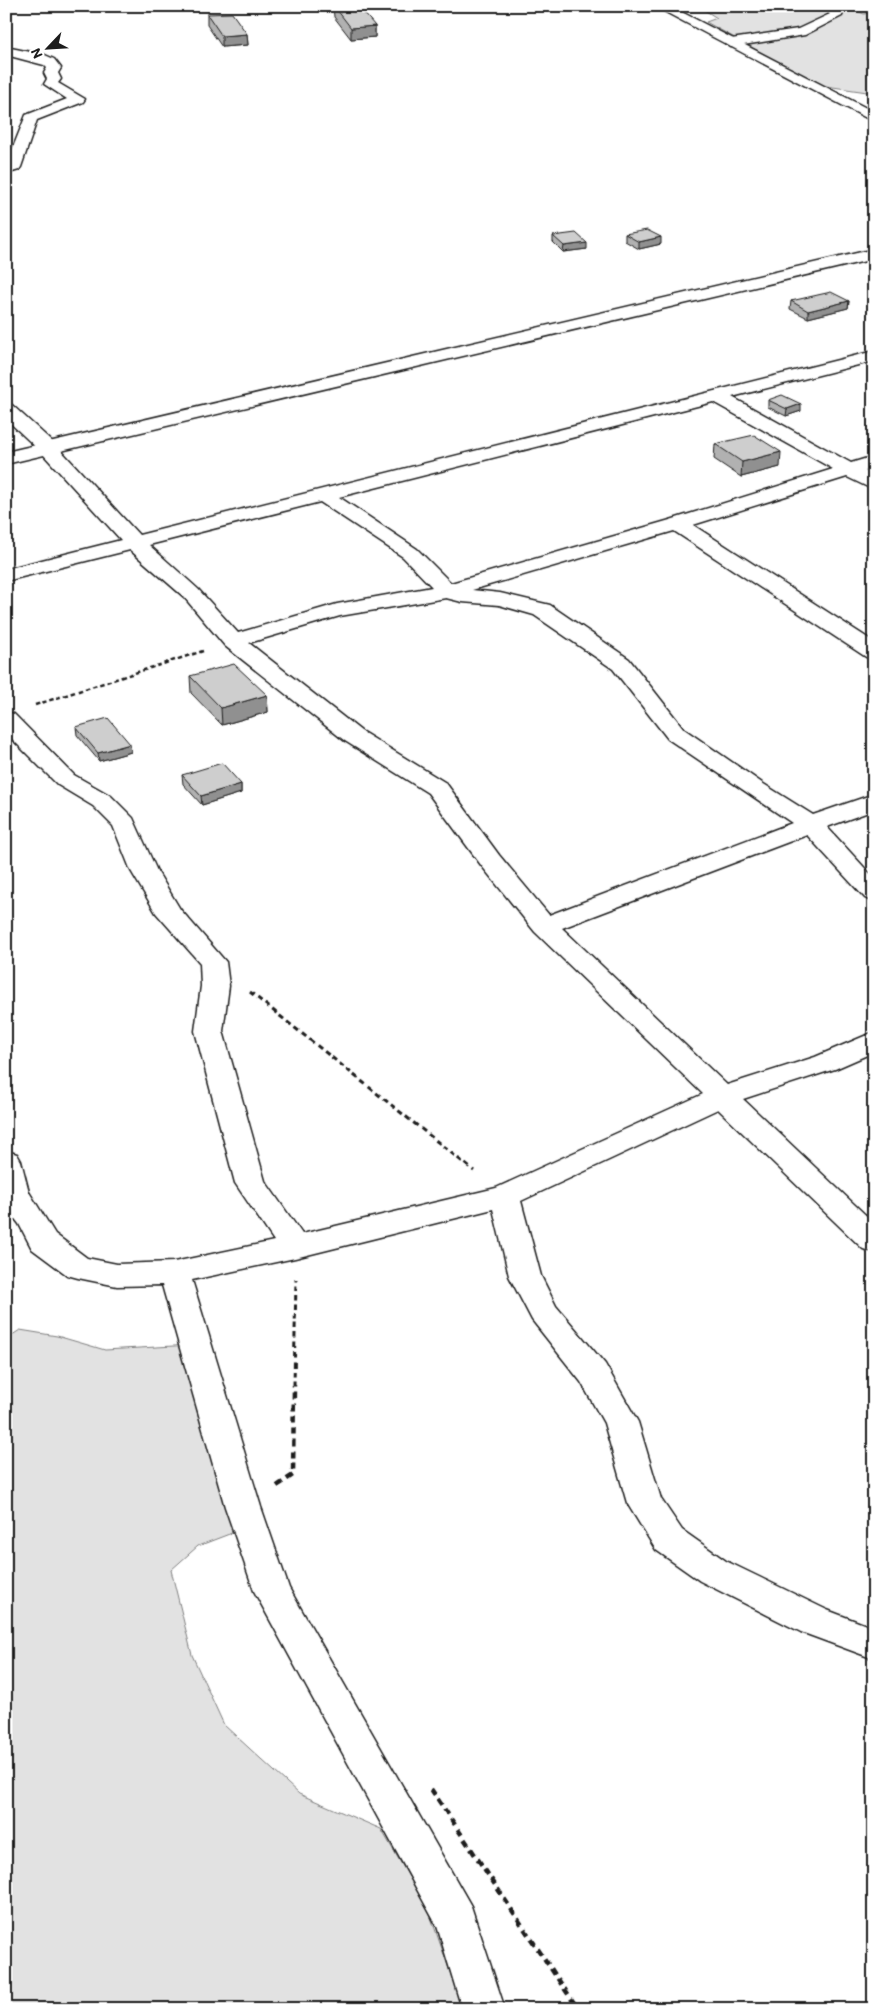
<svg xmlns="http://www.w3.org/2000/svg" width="880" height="2015" font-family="Itim,sans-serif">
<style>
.green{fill:#e2e2e2;stroke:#7f7f7f}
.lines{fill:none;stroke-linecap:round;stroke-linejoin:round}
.minor-casing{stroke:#1c1c1c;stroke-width:3}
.tertiary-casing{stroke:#1c1c1c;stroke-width:3}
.primary-casing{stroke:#1c1c1c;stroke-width:3}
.path-far2{stroke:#1c1c1c;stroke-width:2.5;stroke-dasharray:4.5 3;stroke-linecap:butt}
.path-far1{stroke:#1c1c1c;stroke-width:3;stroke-dasharray:5.5 4;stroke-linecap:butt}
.path{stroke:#1c1c1c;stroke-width:4.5;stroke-dasharray:7 5;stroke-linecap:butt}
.minor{fill:#fff;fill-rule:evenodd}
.tertiary{fill:#fff;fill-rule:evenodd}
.primary{fill:#fff;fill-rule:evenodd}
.wall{fill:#b1b1b1;stroke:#1c1c1c}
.shaded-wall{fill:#909090;stroke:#1c1c1c}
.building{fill:#cecece;stroke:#1c1c1c}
</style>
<rect width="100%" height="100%" fill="#fff"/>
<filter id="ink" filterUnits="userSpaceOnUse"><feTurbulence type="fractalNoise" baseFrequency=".02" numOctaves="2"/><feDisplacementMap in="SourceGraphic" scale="10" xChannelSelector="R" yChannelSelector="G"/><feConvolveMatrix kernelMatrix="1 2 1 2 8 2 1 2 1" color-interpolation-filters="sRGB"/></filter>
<g filter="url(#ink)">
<g class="green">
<polygon points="698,6 846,6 864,14 874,12 874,93 819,85 706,22 717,18"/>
<polygon points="20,1330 57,1336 105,1350 191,1345 222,1469 232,1533 198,1546 171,1570 192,1655 224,1725 299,1794 381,1829 428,1909 463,2009 6,2009 6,1339"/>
</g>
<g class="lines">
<g class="minor-casing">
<g id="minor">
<polygon points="821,6 836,6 843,12 842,16 805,35 731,47 725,43 731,39 798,29 830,14"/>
<polygon points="6,47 45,55 54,59 61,68 58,73 61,79 58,83 85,99 83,102 37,120 21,167 19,170 6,174 6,165 26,115 67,99 44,84 47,79 44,73 47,68 44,65 6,55"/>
<path d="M874,351V361L732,397L851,463L874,456V468L865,471L874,476V490L847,477L693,525L874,642V659L866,657L674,531L472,590L500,593L550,605L629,659L684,729L762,783L813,815L874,794V810L827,827L874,878V901L865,898L807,835L562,928L727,1085L815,1057L874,1032V1052L835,1069L743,1099L874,1223V1252L863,1249L718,1109L521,1201L541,1276L556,1306L605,1364L638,1422L661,1499L682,1530L726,1561L827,1610L874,1628V1659L801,1632L700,1581L656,1550L627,1503L604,1423L581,1382L532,1320L509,1276L493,1209L295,1258L192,1280L261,1507L289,1588L471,1906L505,2009H462L437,1926L254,1591L225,1507L162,1285L117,1286L78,1278L67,1275L32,1249L19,1224L6,1207V1151L17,1154L21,1161L29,1192L55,1234L87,1258L117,1264L174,1262L274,1241L235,1183L195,1031L201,986L200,963L156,913L131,871L113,826L93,806L58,785L6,733V712L14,714L74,775L111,796L133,818L157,871L180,909L226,962L229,986L223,1031L265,1181L302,1234L496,1188L703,1094L535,932L481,865L428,793L345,741L225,646L184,597L130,550L6,581V569L121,540L42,453L6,419V404L12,405L56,445L139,535ZM713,402L833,469L670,520L451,583L417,549L339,497ZM320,502L403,557L432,587L337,604L238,633L198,589L149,545ZM446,598L462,602L499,605L534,615L613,669L668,739L792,823L549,915L499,855L446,783L361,731L249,643L340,616Z"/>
</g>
</g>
<g class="tertiary-casing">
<polygon id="tertiary" points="654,6 670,6 874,112 874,122"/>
</g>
<g class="primary-casing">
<polygon id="primary" points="874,249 874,259 6,464 6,452"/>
</g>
<polyline class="path-far2" points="35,705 203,651"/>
<g class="path-far1">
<polyline points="250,992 474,1171"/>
<polyline points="294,1386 296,1279"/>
</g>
<g class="path">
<polyline points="277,1486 293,1475 294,1385"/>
<polyline points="431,1789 578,2009"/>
</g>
<use href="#minor" class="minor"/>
<use href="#tertiary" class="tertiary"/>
<use href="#primary" class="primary"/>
</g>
<g class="wall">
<polygon points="333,6 375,26 375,37 351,39 334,17"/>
<polygon points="207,14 247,34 248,45 222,47 207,25"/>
<polygon points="625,234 661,244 639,249 625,241"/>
<polygon points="553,236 587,249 563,252 553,242"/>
<polygon points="791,301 849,301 848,308 808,318 790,309"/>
<polygon points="768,400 801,411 786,416 768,407"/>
<polygon points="715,444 780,467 741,477 714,459"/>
<polygon points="190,676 267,695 268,712 222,725 191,693"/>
<polygon points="76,727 131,752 99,761 77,735"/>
<polygon points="182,775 241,784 241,793 202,805 183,784"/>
</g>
<g class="shaded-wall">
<polygon points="375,26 375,37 351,39 351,28"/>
<polygon points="247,34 248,45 222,47 222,36"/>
<polygon points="661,237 661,244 639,249 639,242"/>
<polygon points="587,243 587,249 563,252 564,246"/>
<polygon points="849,301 848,308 808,318 808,311"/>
<polygon points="801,404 801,411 786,416 787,409"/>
<polygon points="781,452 780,467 741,477 742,462"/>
<polygon points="267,695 268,712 222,725 221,708"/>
<polygon points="130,744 131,752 99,761 98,753"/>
<polygon points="241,784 241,793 202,805 201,796"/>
</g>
<g class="building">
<polygon points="334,6 358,6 375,26 351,28"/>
<polygon points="232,13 247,34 222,36 207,14"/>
<polygon points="647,230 661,237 639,242 625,234"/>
<polygon points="576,233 587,243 564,246 553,236"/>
<polygon points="831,292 849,301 808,311 791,301"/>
<polygon points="782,395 801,404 787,409 768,400"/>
<polygon points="754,435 781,452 742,462 715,444"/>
<polygon points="234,664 267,695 221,708 190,676"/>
<polygon points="108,718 130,744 98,753 76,727"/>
<polygon points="222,763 241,784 201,796 182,775"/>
</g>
</g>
<rect width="880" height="2015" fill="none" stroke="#fff" stroke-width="25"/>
<rect x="12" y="12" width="855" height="1990" fill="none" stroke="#1c1c1c" stroke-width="2" filter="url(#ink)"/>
<g transform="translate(48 48) rotate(245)" stroke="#ffffff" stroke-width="4" paint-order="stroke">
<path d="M0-4L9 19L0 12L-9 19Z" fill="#1c1c1c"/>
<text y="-8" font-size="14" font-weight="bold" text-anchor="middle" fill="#1c1c1c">N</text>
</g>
</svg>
